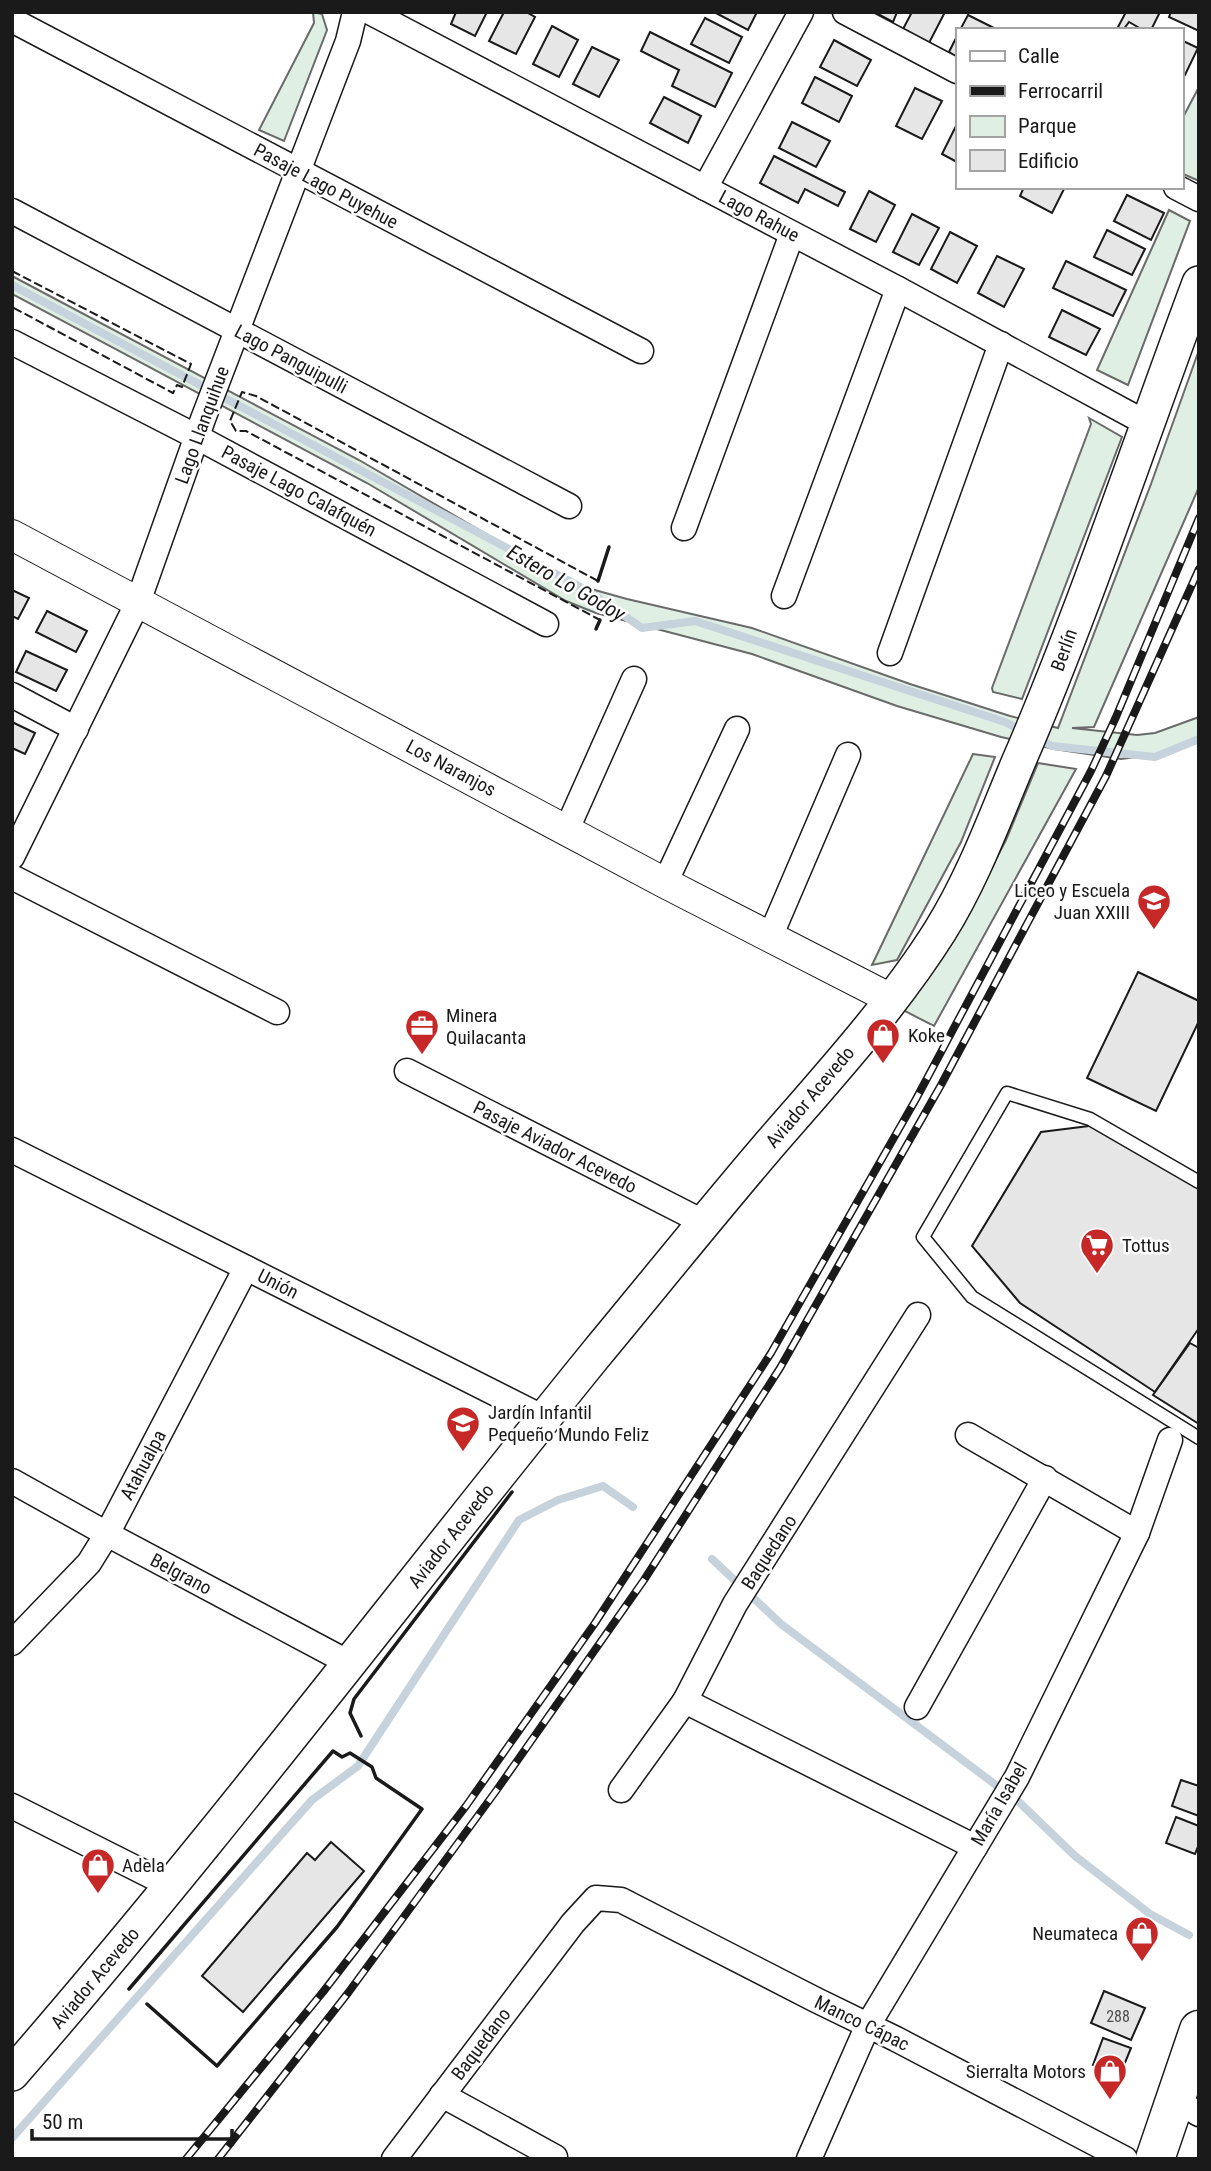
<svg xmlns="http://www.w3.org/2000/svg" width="1211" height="2171" font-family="'Roboto Condensed',sans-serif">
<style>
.green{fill:#e0efe3;stroke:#6a6a6a;stroke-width:2}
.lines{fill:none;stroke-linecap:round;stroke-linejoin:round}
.stream{stroke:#c6d2dc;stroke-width:8}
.building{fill:#e6e6e6;stroke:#1a1a1a;stroke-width:2}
.service-casing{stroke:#1a1a1a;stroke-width:15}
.minor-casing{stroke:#1a1a1a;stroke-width:27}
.tertiary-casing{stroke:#1a1a1a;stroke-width:32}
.secondary-casing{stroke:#1a1a1a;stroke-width:36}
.primary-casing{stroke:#1a1a1a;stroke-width:41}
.service{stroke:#fff;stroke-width:12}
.minor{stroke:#fff;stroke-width:24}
.tertiary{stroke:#fff;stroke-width:30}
.secondary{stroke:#fff;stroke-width:33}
.primary{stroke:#fff;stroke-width:38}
.rail-casing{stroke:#1a1a1a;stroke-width:8}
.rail{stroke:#fff;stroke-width:5;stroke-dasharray:16;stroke-linecap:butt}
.fence{stroke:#1a1a1a;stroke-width:2;stroke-dasharray:9 3.5;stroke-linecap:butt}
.wall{stroke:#1a1a1a;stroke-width:3.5}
.labels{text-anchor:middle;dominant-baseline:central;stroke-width:5;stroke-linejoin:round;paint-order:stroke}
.number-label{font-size:16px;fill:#4d4d4d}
.street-label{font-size:19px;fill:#1a1a1a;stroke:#fff}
.poi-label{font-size:19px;fill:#1a1a1a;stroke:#fff;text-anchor:start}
.water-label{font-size:21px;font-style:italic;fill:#1a1a1a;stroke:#fff}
</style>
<rect width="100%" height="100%" fill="#fff"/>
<g class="green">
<polygon points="313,12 322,14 327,30 284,141 259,130 314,23"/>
<polygon points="1199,87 1199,181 1181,173 1181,121"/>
<polygon points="1169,210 1190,221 1128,385 1097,370"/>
<polygon points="12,276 359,460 500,542 584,587 627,599 752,628 910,684 1010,716 1058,728 1151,484 1199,350 1199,487 1094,727 1072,728 1137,735 1155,733 1199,717 1199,740 1167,753 1121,759 1054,749 1001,737 897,706 752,654 596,613 566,601 367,483 12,294"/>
<polygon points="1089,418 1122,437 1022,699 993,692 992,688 1091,424"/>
<polygon points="973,754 995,757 961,842 897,960 872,965"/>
<polygon points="1038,763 1076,769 934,1026 899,1008 956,936 1006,840"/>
</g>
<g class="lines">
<g class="stream">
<polyline points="12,285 588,591 642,628 695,621 1005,722 1025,732"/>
<polyline points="1036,738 1052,746 1155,757 1199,739"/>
<polyline points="712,1559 781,1624 1020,1803 1075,1856 1150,1914 1189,1935"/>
<polyline points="12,2138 312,1800 358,1766 519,1520 558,1500 603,1486 633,1507"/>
</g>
</g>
<g class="building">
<polygon points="456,12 487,12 475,36 451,24"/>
<polygon points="504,12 526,12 535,17 516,54 489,41"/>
<polygon points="714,12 757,12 748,30"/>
<polygon points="874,12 897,12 893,22"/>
<polygon points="912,12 945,12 929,43 903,29"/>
<polygon points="1126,12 1160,12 1151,30 1143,30 1129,22 1123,30 1118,27"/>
<polygon points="1171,12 1199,12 1199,31 1169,17"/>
<polygon points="968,15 994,28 993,30 960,30"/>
<polygon points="705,18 742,37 729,63 691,44"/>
<polygon points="552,26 578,40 559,77 533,64"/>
<polygon points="650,32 732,73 715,107 672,86 679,70 641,51"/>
<polygon points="957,36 957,57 949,52"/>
<polygon points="834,40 871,60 857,86 820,67"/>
<polygon points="1181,40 1198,48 1185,75 1181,73"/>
<polygon points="592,47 619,60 599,97 573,84"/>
<polygon points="815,77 852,96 839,122 802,103"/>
<polygon points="915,88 942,101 922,139 896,126"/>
<polygon points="664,97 701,116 688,143 650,123"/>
<polygon points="792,122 830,141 816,167 779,148"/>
<polygon points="957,124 957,162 942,154"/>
<polygon points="774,156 845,192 838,206 805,189 798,203 760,183"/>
<polygon points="1024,187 1065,187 1052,213 1020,196"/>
<polygon points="869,191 895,205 876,242 850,229"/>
<polygon points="1127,195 1164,213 1151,240 1114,221"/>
<polygon points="912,214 939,228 919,265 893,252"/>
<polygon points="1107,230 1145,249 1132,275 1094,257"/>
<polygon points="950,232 977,246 957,283 931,269"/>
<polygon points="997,256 1024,269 1004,307 978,293"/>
<polygon points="1066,261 1126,290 1113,316 1053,288"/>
<polygon points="1062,310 1100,329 1086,355 1049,337"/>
<polygon points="12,590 29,598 18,619 12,616"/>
<polygon points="47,611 87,631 76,652 36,632"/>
<polygon points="26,651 67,670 56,691 16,672"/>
<polygon points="12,722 35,733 25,754 12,748"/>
<polygon points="1138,972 1199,1001 1199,1021 1156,1111 1087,1078"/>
<polygon points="1097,1125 1199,1189 1199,1328 1155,1392 1020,1303 972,1246 1041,1132"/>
<polygon points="1190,1343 1199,1348 1199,1424 1153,1395"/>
<polygon points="1181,1780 1199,1786 1199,1816 1172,1806"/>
<polygon points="1176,1817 1199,1826 1199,1844 1195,1854 1166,1843"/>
<polygon points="331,1842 364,1871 243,2012 202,1976 307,1853 315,1860"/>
<polygon points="1104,1991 1145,2008 1131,2040 1091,2023"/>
<polygon points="1103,2038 1131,2048 1120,2075 1093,2065"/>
</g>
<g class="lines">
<g class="service-casing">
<polyline id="service" points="1199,1182 1090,1119 1007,1093 923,1237 972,1297 1199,1438"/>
</g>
<g class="minor-casing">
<g id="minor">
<polyline points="370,12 898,289 1146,423"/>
<polyline points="845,12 957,71"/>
<polyline points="12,20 641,351"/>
<polyline points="1176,187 1199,199"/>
<polyline points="705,188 801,12"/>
<polyline points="12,211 569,506"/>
<polyline points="12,342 197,437 546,624"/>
<polyline points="684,528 792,234"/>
<polyline points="784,596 898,289"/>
<polyline points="890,653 1001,344"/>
<polyline points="12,695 76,729"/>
<polyline points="567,829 634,679"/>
<polyline points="12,857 138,602 203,419 348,41 355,12"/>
<polyline points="12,877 277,1012"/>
<polyline points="665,883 737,729"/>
<polyline points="770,937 848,755"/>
<polyline points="407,1071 703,1222"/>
<polyline points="12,1150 544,1418"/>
<polyline points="968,1435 1137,1533"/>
<polyline points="12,1481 107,1534 351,1664"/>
<polyline points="12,1643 89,1563 107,1534 246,1268"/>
<polyline points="685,1701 975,1847"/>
<polyline points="917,1707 1045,1478"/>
<polyline points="621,1790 685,1701 735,1604 918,1315"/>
<polyline points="12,1806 171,1886"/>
<polyline points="442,2095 555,2157"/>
<polyline points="1175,2100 1199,2114"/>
<polyline points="394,2159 573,1923 596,1898 621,1900 816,2000 896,2039 1125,2159"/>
<polyline points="809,2159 868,2025 1017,1777 1137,1533 1170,1440"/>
</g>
</g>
<g class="tertiary-casing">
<polyline id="tertiary" points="12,535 665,883 891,999"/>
</g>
<g class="secondary-casing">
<path id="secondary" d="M12,2074C215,1841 401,1594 596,1354C654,1284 711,1213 770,1144C829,1076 892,1007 940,931C973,878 994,820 1018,763C1086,606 1139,443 1199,283"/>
</g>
<g class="primary-casing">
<polyline id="primary" points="1155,2159 1199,2030"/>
</g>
<use href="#service" class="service"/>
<use href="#minor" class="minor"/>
<use href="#tertiary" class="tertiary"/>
<use href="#secondary" class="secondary"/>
<use href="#primary" class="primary"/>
<g class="rail-casing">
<g id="rail">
<polyline points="186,2159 323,1992 466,1806 595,1623 771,1353 916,1099 1091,771 1116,717 1199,518"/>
<polyline points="218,2159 348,1993 496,1791 644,1580 780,1368 941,1085 1106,776 1199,569"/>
</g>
</g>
<use href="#rail" class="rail"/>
<g class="fence">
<polyline points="12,271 191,364 182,387 177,385 173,393 12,307"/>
<polyline points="598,581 256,396 242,392 230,421 236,431 246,431 600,620"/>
</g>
<g class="wall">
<polyline points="598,581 609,547"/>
<polyline points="596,629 600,620"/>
<polyline points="361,1736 350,1713 354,1699 512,1492"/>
<polyline points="129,1989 333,1751 342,1757 350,1753 372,1767 376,1778 422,1809 337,1927 217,2066 147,2004"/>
</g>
</g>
<defs>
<g id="school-pin" transform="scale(1.75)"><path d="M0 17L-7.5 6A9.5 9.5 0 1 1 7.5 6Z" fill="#c62828" stroke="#fff"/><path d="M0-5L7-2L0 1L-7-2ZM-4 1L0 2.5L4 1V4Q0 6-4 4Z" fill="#fff"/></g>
<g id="office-pin" transform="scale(1.75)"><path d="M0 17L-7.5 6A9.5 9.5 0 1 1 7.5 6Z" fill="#c62828" stroke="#fff"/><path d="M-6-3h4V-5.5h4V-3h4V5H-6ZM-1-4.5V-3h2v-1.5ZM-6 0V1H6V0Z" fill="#fff"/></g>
<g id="shop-pin" transform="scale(1.75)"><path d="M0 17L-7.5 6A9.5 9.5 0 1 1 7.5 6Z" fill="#c62828" stroke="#fff"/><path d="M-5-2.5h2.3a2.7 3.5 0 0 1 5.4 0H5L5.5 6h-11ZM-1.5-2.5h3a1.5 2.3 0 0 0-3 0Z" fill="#fff"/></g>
<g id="supermarket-pin" transform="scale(1.75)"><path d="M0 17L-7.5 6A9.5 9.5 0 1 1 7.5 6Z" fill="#c62828" stroke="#fff"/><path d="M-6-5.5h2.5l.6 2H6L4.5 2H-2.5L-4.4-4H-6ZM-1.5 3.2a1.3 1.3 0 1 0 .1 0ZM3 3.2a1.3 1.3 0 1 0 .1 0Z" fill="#fff"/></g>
</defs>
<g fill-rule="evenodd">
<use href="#school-pin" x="1154" y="901"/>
<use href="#office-pin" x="422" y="1026"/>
<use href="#shop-pin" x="883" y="1035"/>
<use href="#supermarket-pin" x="1097" y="1245"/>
<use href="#school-pin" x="463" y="1423"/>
<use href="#shop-pin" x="98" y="1865"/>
<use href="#shop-pin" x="1142" y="1933"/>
<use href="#shop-pin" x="1110" y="2071"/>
</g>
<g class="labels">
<g class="number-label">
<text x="1118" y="2016">288</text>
</g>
<g class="street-label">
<text transform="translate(326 186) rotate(28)">Pasaje Lago Puyehue</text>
<text transform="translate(759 216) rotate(28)">Lago Rahue</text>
<text transform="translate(291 359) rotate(28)">Lago Panguipulli</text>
<text transform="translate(202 425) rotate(-70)">Lago Llanquihue</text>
<text transform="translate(299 491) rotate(28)">Pasaje Lago Calafquén</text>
<text transform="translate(1064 650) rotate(-70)">Berlín</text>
<text transform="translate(451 768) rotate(28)">Los Naranjos</text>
<text transform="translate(810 1097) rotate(-50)">Aviador Acevedo</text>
<text transform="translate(555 1147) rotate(27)">Pasaje Aviador Acevedo</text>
<text transform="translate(278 1284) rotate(27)">Unión</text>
<text transform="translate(143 1465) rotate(-62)">Atahualpa</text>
<text transform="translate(451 1536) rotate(-52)">Aviador Acevedo</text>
<text transform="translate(769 1552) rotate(-57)">Baquedano</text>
<text transform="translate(181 1574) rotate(28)">Belgrano</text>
<text transform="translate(999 1804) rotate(-60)">María Isabel</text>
<text transform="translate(95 1978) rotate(-50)">Aviador Acevedo</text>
<text transform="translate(862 2023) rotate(26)">Manco Cápac</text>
<text transform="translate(481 2044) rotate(-53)">Baquedano</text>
</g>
<g class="poi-label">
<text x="1130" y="890" text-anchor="end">Liceo y Escuela<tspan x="1130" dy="22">Juan XXIII</tspan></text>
<text x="446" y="1015">Minera<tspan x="446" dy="22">Quilacanta</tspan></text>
<text x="908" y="1035">Koke</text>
<text x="1122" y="1245">Tottus</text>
<text x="488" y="1412">Jardín Infantil<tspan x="488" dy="22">Pequeño Mundo Feliz</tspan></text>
<text x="122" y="1865">Adela</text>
<text x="1118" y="1933" text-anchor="end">Neumateca</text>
<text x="1086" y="2071" text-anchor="end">Sierralta Motors</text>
</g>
<g class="water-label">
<text transform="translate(566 583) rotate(30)">Estero Lo Godoy</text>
</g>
</g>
<rect width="1211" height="2171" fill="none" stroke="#1a1a1a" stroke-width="28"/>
<rect x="956" y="28" width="228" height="161" fill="#ffffff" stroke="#a3a3a3" stroke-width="2"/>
<rect x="970" y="51" width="35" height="10" fill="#ffffff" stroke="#a3a3a3" stroke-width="2"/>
<text x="1018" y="63" font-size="21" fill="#1a1a1a">Calle</text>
<rect x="970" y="86" width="35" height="10" fill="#1a1a1a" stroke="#a3a3a3" stroke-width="2"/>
<text x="1018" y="98" font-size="21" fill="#1a1a1a">Ferrocarril</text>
<rect x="970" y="116" width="35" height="21" fill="#e0efe3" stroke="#a3a3a3" stroke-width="2"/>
<text x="1018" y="133" font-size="21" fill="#1a1a1a">Parque</text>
<rect x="970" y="150" width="35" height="21" fill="#e6e6e6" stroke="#a3a3a3" stroke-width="2"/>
<text x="1018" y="168" font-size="21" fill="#1a1a1a">Edificio</text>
<path d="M32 2129v10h200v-10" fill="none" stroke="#1a1a1a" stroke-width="3.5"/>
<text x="42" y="2129" font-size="21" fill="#1a1a1a" stroke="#ffffff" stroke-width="5" paint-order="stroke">50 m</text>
</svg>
